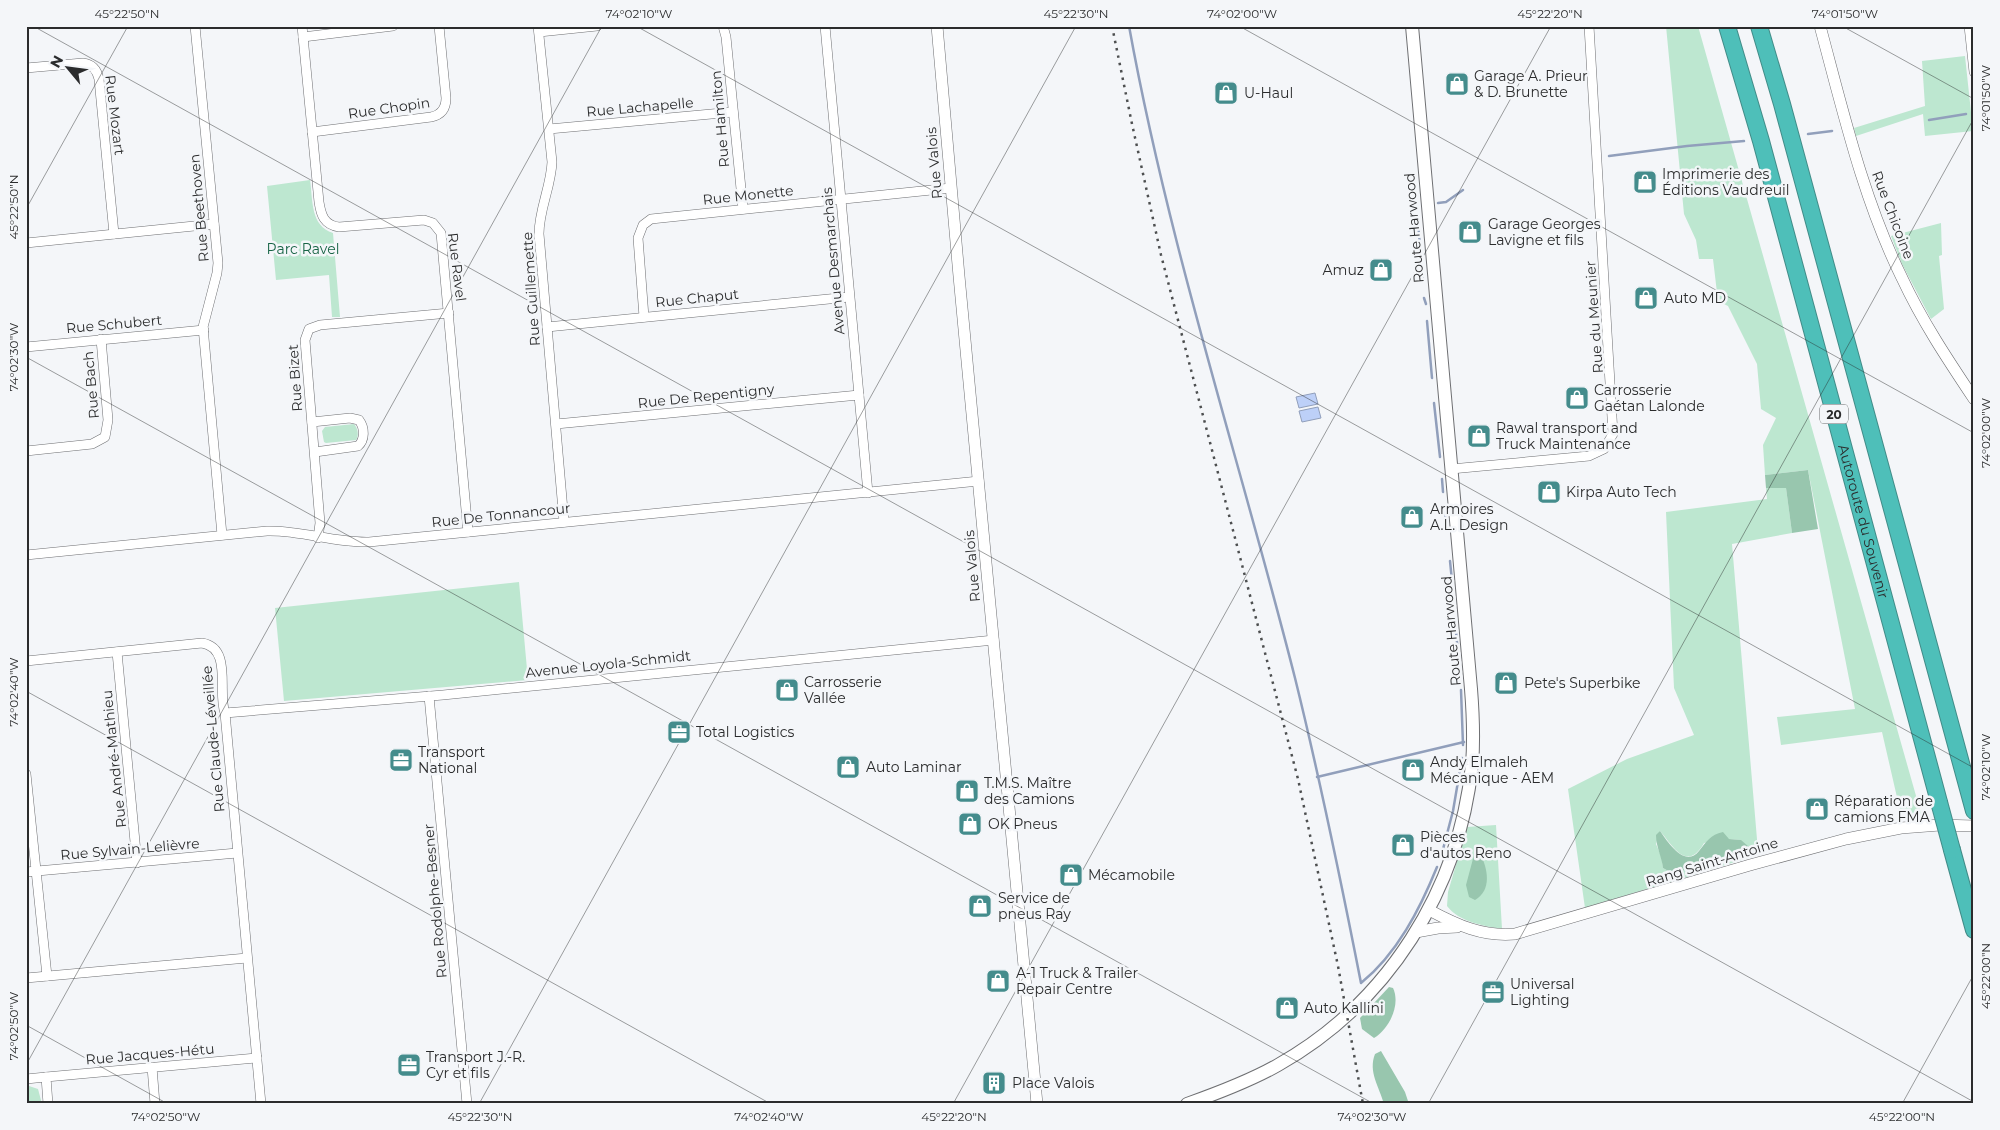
<svg xmlns="http://www.w3.org/2000/svg" width="2000" height="1130" font-family="Montserrat,sans-serif">
<style>
.green{fill:#bde7d0;fill-rule:evenodd}
.forest{fill:#98c6ae}
.water{fill:#bdd0f8;stroke:#919fbb}
.lines{fill:none;stroke-linecap:round;stroke-linejoin:round}
.stream{stroke:#919fbb;stroke-width:2.5}
.minor-casing{stroke:#6e6f72;stroke-width:10}
.tertiary-casing{stroke:#6e6f72;stroke-width:12}
.secondary-casing{stroke:#6e6f72;stroke-width:14}
.motorway-casing{stroke:#428c88;stroke-width:18}
.minor{stroke:#fff;stroke-width:9}
.tertiary{stroke:#fff;stroke-width:11}
.secondary{stroke:#fff;stroke-width:12}
.motorway{stroke:#4ebfb9;stroke-width:16}
.rail{stroke:#4d4f50;stroke-width:2.5;stroke-dasharray:2.5 5;stroke-linecap:butt}
.motorway-bridge-casing{stroke:#428c88;stroke-width:18;stroke-linecap:butt}
.motorway-bridge{stroke:#4ebfb9;stroke-width:16}
.ticks{fill:none;stroke:#2b2c2d;stroke-width:1;stroke-opacity:0.45}
.labels{text-anchor:middle;dominant-baseline:central;stroke-width:5;stroke-linejoin:round;paint-order:stroke}
.shield{fill:#f4f6f9;stroke:#67696a;stroke-width:1}
.shield-label{font-size:12px;font-weight:bold;fill:#2b2c2d}
.poi-label{font-size:14px;fill:#2b2c2d;stroke:#f4f6f9;text-anchor:start}
.street-label{font-size:14px;fill:#2b2c2d;stroke:#f4f6f9}
.park-label{font-size:14px;fill:#176445;stroke:#f4f6f9}
.neatline{fill:none;stroke:#2b2c2d;stroke-width:2}
.ticks-label{font-size:12px;text-anchor:middle;fill:#2b2c2d}
</style>
<rect width="100%" height="100%" fill="#f4f6f9"/>
<g class="green">
<polygon points="1666,26 1698,26 1922,817 1902,819 1882,732 1781,745 1777,717 1855,709 1808,470 1765,475 1763,445 1776,418 1761,409 1757,364 1728,306 1718,301 1713,259 1699,259 1696,240 1684,214"/>
<polygon points="1965,56 1973,131 1925,136 1923,114 1856,136 1854,128 1925,106 1922,61"/>
<path d="M310,180C313,200 310,226 333,233L340,317H332L329,275L276,280L267,186Z"/>
<polygon points="1941,223 1942,255 1939,256 1944,309 1931,319 1902,264 1891,236"/>
<path d="M354,424C358,428 359,436 356,440L326,443L324,442L322,431L325,427Z"/>
<path d="M1766,488H1786L1792,533L1732,544L1758,851L1755,856L1748,858L1585,908L1568,789L1627,759L1694,735L1674,688L1666,512L1767,499ZM1660,831C1673,846 1687,873 1704,843L1729,839L1741,840L1739,856L1678,872H1670L1663,868L1662,858L1656,844Z"/>
<polygon points="519,582 528,680 284,701 275,608"/>
<path d="M1496,825L1502,929C1484,926 1459,922 1447,906L1448,892L1467,827Z"/>
<polygon points="26,1085 38,1089 42,1104 26,1104"/>
</g>
<g class="forest">
<polygon points="1808,470 1818,529 1792,533 1786,488 1766,488 1765,475"/>
<path d="M1660,831C1667,841 1685,869 1699,851C1707,841 1710,835 1723,832L1729,839L1741,840L1749,847L1748,852L1739,856L1678,872H1670L1663,868C1662,857 1656,847 1656,835Z"/>
<path d="M1480,853C1488,869 1492,890 1475,900L1469,897L1466,885L1474,855Z"/>
<path d="M1389,987L1393,988C1401,1005 1389,1029 1374,1038L1362,1029L1360,1018Z"/>
<path d="M1381,1051L1405,1092L1409,1104H1384C1379,1086 1368,1072 1375,1054Z"/>
</g>
<g class="water">
<polygon points="1315,393 1318,404 1299,408 1296,397"/>
<polygon points="1318,407 1321,418 1302,422 1299,411"/>
</g>
<g class="lines">
<g class="stream">
<path d="M1129,26C1169,247 1240,461 1295,678C1320,779 1341,881 1361,983C1397,954 1420,909 1437,867"/>
<polyline points="1929,120 1966,114"/>
<polyline points="1808,134 1832,131"/>
<polyline points="1609,156 1687,146 1744,141"/>
<polyline points="1438,203 1446,202 1463,190"/>
<polyline points="1416,209 1415,200 1417,196"/>
<polyline points="1418,224 1423,280"/>
<polyline points="1424,298 1426,304"/>
<polyline points="1427,321 1432,378"/>
<polyline points="1434,403 1440,457"/>
<polyline points="1442,479 1443,492"/>
<polyline points="1445,512 1446,528"/>
<polyline points="1450,561 1452,581"/>
<polyline points="1455,622 1459,663"/>
<polyline points="1461,690 1463,745"/>
<polyline points="1317,777 1464,742"/>
<polyline points="1442,853 1453,811 1462,758"/>
</g>
<g class="minor-casing">
<g id="minor">
<polyline points="195,26 218,263 217,273 203,327 222,535"/>
<path d="M302,26L319,202C321,215 324,225 339,227L424,220L433,223L441,233L468,532"/>
<path d="M538,26L552,162C551,187 539,209 539,234L564,522"/>
<polyline points="723,26 726,37 743,209"/>
<polyline points="825,26 868,493"/>
<polyline points="1969,26 1974,72"/>
<polyline points="539,32 597,26"/>
<polyline points="303,37 393,26"/>
<path d="M26,68L83,63C92,64 97,70 99,79L114,234"/>
<polyline points="549,129 733,112"/>
<path d="M312,132L431,117C441,115 446,109 446,98L439,26"/>
<polyline points="26,243 214,224"/>
<polyline points="644,317 638,238 643,225 651,219 951,188"/>
<polyline points="547,327 849,297"/>
<polyline points="26,347 204,330"/>
<path d="M312,422L350,418L359,420C365,428 365,440 358,446L315,452"/>
<polyline points="556,424 859,395"/>
<polyline points="26,451 92,444 105,437 108,420 101,339"/>
<polyline points="1451,469 1589,456 1604,449 1613,434 1589,26"/>
<polyline points="318,538 320,523 305,340 309,329 320,325 449,313"/>
<path d="M26,555L267,531C302,530 334,543 369,542L979,481"/>
<polyline points="117,652 137,863"/>
<path d="M26,661L202,643C233,648 217,693 225,713L261,1104"/>
<polyline points="429,696 467,1104"/>
<polyline points="225,713 443,695 994,640"/>
<polyline points="26,774 47,976"/>
<polyline points="26,872 237,853"/>
<polyline points="26,978 247,958"/>
<polyline points="152,1067 155,1104"/>
<polyline points="26,1079 46,1077"/>
<polyline points="48,1104 46,1077 257,1058"/>
</g>
</g>
<g class="tertiary-casing">
<g id="tertiary">
<polyline points="937,26 959,276 1037,1104"/>
<path d="M1820,26C1843,111 1863,199 1902,278C1922,321 1948,360 1974,399"/>
<path d="M1429,910C1457,925 1483,937 1515,934L1750,865L1846,839L1901,828L1940,825L1974,826"/>
<polyline points="1416,932 1438,928 1457,927"/>
</g>
</g>
<g class="secondary-casing">
<path id="secondary" d="M1187,1104C1218,1093 1250,1081 1278,1065C1388,1003 1459,890 1472,765C1474,740 1473,714 1471,689L1412,26"/>
</g>
<g class="motorway-casing">
<g id="motorway">
<path id="s1" d="M1727,26L1761,141L1939,802"/>
<polyline points="1759,26 1782,104 1974,811"/>
<polyline points="1952,850 1974,930"/>
</g>
</g>
<use href="#minor" class="minor"/>
<use href="#tertiary" class="tertiary"/>
<use href="#secondary" class="secondary"/>
<use href="#motorway" class="motorway"/>
<polyline class="rail" points="1112,26 1132,124 1161,255 1298,779 1338,966 1363,1104"/>
<g class="motorway-bridge-casing">
<polyline id="motorway-bridge" points="1939,802 1952,850"/>
</g>
<use href="#motorway-bridge" class="motorway-bridge"/>
</g>
<path class="ticks" d="M33,26L1974,1102M636,26L1974,768M1239,26L1974,433M1842,26L1974,99M26,209L128,26M26,357L1374,1104M26,691L771,1104M26,1025L168,1104M26,1065L602,26M479,1104L1076,26M953,1104L1551,26M1428,1104L1974,118M1902,1104L1974,974"/>
<defs>
<g id="shop-square" transform="scale(1.25)"><rect x="-9" y="-9" width="18" height="18" rx="4" fill="#448c8c" stroke="#f4f6f9"/><path d="M-5-2.5h2.3a2.7 3.5 0 0 1 5.4 0H5L5.5 6h-11ZM-1.5-2.5h3a1.5 2.3 0 0 0-3 0Z" fill="#fff"/></g>
<g id="office-square" transform="scale(1.25)"><rect x="-9" y="-9" width="18" height="18" rx="4" fill="#448c8c" stroke="#f4f6f9"/><path d="M-6-3h4V-5.5h4V-3h4V5H-6ZM-1-4.5V-3h2v-1.5ZM-6 0V1H6V0Z" fill="#fff"/></g>
<g id="building-square" transform="scale(1.25)"><rect x="-9" y="-9" width="18" height="18" rx="4" fill="#448c8c" stroke="#f4f6f9"/><path d="M-4-6H4V6H1V3H-1V6H-4ZM-2.5-4.3h1.7v1.8h-1.7ZM.8-4.3h1.7v1.8H.8ZM-2.5-1h1.7V.8h-1.7ZM.8-1h1.7V.8H.8Z" fill="#fff"/></g>
</defs>
<g fill-rule="evenodd">
<use href="#shop-square" x="1457" y="84"/>
<use href="#shop-square" x="1226" y="93"/>
<use href="#shop-square" x="1645" y="182"/>
<use href="#shop-square" x="1470" y="232"/>
<use href="#shop-square" x="1381" y="270"/>
<use href="#shop-square" x="1646" y="298"/>
<use href="#shop-square" x="1577" y="398"/>
<use href="#shop-square" x="1479" y="436"/>
<use href="#shop-square" x="1549" y="492"/>
<use href="#shop-square" x="1412" y="517"/>
<use href="#shop-square" x="1506" y="683"/>
<use href="#shop-square" x="787" y="690"/>
<use href="#office-square" x="679" y="732"/>
<use href="#office-square" x="401" y="760"/>
<use href="#shop-square" x="848" y="767"/>
<use href="#shop-square" x="1413" y="770"/>
<use href="#shop-square" x="967" y="791"/>
<use href="#shop-square" x="1817" y="809"/>
<use href="#shop-square" x="970" y="824"/>
<use href="#shop-square" x="1403" y="845"/>
<use href="#shop-square" x="1071" y="875"/>
<use href="#shop-square" x="980" y="906"/>
<use href="#shop-square" x="998" y="981"/>
<use href="#office-square" x="1493" y="992"/>
<use href="#shop-square" x="1287" y="1008"/>
<use href="#office-square" x="409" y="1065"/>
<use href="#building-square" x="994" y="1083"/>
</g>
<g class="labels">
<rect class="shield" x="1820" y="404.5" width="28" height="19" rx="4"/>
<g class="shield-label">
<text x="1834" y="414">20</text>
</g>
<g class="poi-label">
<text x="1474" y="76">Garage A. Prieur<tspan x="1474" dy="16">&amp; D. Brunette</tspan></text>
<text x="1244" y="93">U-Haul</text>
<text x="1662" y="174">Imprimerie des<tspan x="1662" dy="16">Éditions Vaudreuil</tspan></text>
<text x="1488" y="224">Garage Georges<tspan x="1488" dy="16">Lavigne et fils</tspan></text>
<text x="1364" y="270" text-anchor="end">Amuz</text>
<text x="1664" y="298">Auto MD</text>
<text x="1594" y="390">Carrosserie<tspan x="1594" dy="16">Gaétan Lalonde</tspan></text>
<text x="1496" y="428">Rawal transport and<tspan x="1496" dy="16">Truck Maintenance</tspan></text>
<text x="1566" y="492">Kirpa Auto Tech</text>
<text x="1430" y="509">Armoires<tspan x="1430" dy="16">A.L. Design</tspan></text>
<text x="804" y="682">Carrosserie<tspan x="804" dy="16">Vallée</tspan></text>
<text x="1524" y="683">Pete's Superbike</text>
<text x="696" y="732">Total Logistics</text>
<text x="418" y="752">Transport<tspan x="418" dy="16">National</tspan></text>
<text x="1430" y="762">Andy Elmaleh<tspan x="1430" dy="16">Mécanique - AEM</tspan></text>
<text x="866" y="767">Auto Laminar</text>
<text x="984" y="783">T.M.S. Maître<tspan x="984" dy="16">des Camions</tspan></text>
<text x="1834" y="801">Réparation de<tspan x="1834" dy="16">camions FMA</tspan></text>
<text x="988" y="824">OK Pneus</text>
<text x="1420" y="837">Pièces<tspan x="1420" dy="16">d'autos Reno</tspan></text>
<text x="1088" y="875">Mécamobile</text>
<text x="998" y="898">Service de<tspan x="998" dy="16">pneus Ray</tspan></text>
<text x="1016" y="973">A-1 Truck &amp; Trailer<tspan x="1016" dy="16">Repair Centre</tspan></text>
<text x="1510" y="984">Universal<tspan x="1510" dy="16">Lighting</tspan></text>
<text x="1304" y="1008">Auto Kallini</text>
<text x="426" y="1057">Transport J.-R.<tspan x="426" dy="16">Cyr et fils</tspan></text>
<text x="1012" y="1083">Place Valois</text>
</g>
<g class="street-label">
<text transform="translate(640 107) rotate(-5)">Rue Lachapelle</text>
<text transform="translate(389 108) rotate(-8)">Rue Chopin</text>
<text transform="translate(115 115) rotate(83)">Rue Mozart</text>
<text transform="translate(720 119) rotate(-95)">Rue Hamilton</text>
<text transform="translate(934 163) rotate(-95)">Rue Valois</text>
<text transform="translate(748 195) rotate(-6)">Rue Monette</text>
<text transform="translate(199 208) rotate(-95)">Rue Beethoven</text>
<text transform="translate(1893 215) rotate(69)">Rue Chicoine</text>
<text transform="translate(1414 228) rotate(-95)">Route Harwood</text>
<text transform="translate(833 261) rotate(-95)">Avenue Desmarchais</text>
<text transform="translate(457 267) rotate(83)">Rue Ravel</text>
<text transform="translate(531 289) rotate(-94)">Rue Guillemette</text>
<text transform="translate(697 298) rotate(-6)">Rue Chaput</text>
<text transform="translate(1594 317) rotate(-94)">Rue du Meunier</text>
<text transform="translate(114 324) rotate(-5)">Rue Schubert</text>
<text transform="translate(295 378) rotate(-94)">Rue Bizet</text>
<text transform="translate(91 385) rotate(-95)">Rue Bach</text>
<text transform="translate(706 396) rotate(-6)">Rue De Repentigny</text>
<text transform="translate(501 515) rotate(-6)">Rue De Tonnancour</text>
<text stroke="none"><textPath href="#s1" startOffset="514">Autoroute du Souvenir</textPath></text>
<text transform="translate(972 566) rotate(-95)">Rue Valois</text>
<text transform="translate(1451 631) rotate(-95)">Route Harwood</text>
<text transform="translate(608 664) rotate(-6)">Avenue Loyola-Schmidt</text>
<text transform="translate(213 739) rotate(-95)">Rue Claude-Léveillée</text>
<text transform="translate(114 759) rotate(-96)">Rue André-Mathieu</text>
<text transform="translate(130 849) rotate(-5)">Rue Sylvain-Lelièvre</text>
<text transform="translate(1712 862) rotate(-17)">Rang Saint-Antoine</text>
<text transform="translate(435 901) rotate(-95)">Rue Rodolphe-Besner</text>
<text transform="translate(150 1054) rotate(-5)">Rue Jacques-Hétu</text>
</g>
<g class="park-label">
<text x="303" y="249">Parc Ravel</text>
</g>
</g>
<rect width="2000" height="1130" fill="none" stroke="#f4f6f9" stroke-width="55"/>
<g transform="translate(68 68) rotate(299)" stroke="#f4f6f9" stroke-width="4" paint-order="stroke">
<path d="M0-4L9 19L0 12L-9 19Z" fill="#2b2c2d"/>
<text y="-8" font-size="14" font-weight="bold" text-anchor="middle" fill="#2b2c2d">N</text>
</g>
<rect x="28" y="28" width="1944" height="1074" class="neatline"/>
<g class="ticks-label">
<text x="127" y="18">45°22'50"N</text>
<text x="639" y="18">74°02'10"W</text>
<text x="1076" y="18">45°22'30"N</text>
<text x="1242" y="18">74°02'00"W</text>
<text x="1550" y="18">45°22'20"N</text>
<text x="1845" y="18">74°01'50"W</text>
<text transform="translate(1986 98) rotate(-90)" y="4">74°01'50"W</text>
<text transform="translate(14 207) rotate(-90)" y="4">45°22'50"N</text>
<text transform="translate(14 357) rotate(-90)" y="4">74°02'30"W</text>
<text transform="translate(1986 433) rotate(-90)" y="4">74°02'00"W</text>
<text transform="translate(14 692) rotate(-90)" y="4">74°02'40"W</text>
<text transform="translate(1986 767) rotate(-90)" y="4">74°02'10"W</text>
<text transform="translate(1986 976) rotate(-90)" y="4">45°22'00"N</text>
<text transform="translate(14 1026) rotate(-90)" y="4">74°02'50"W</text>
<text x="166" y="1121">74°02'50"W</text>
<text x="480" y="1121">45°22'30"N</text>
<text x="769" y="1121">74°02'40"W</text>
<text x="954" y="1121">45°22'20"N</text>
<text x="1372" y="1121">74°02'30"W</text>
<text x="1902" y="1121">45°22'00"N</text>
</g>
</svg>
